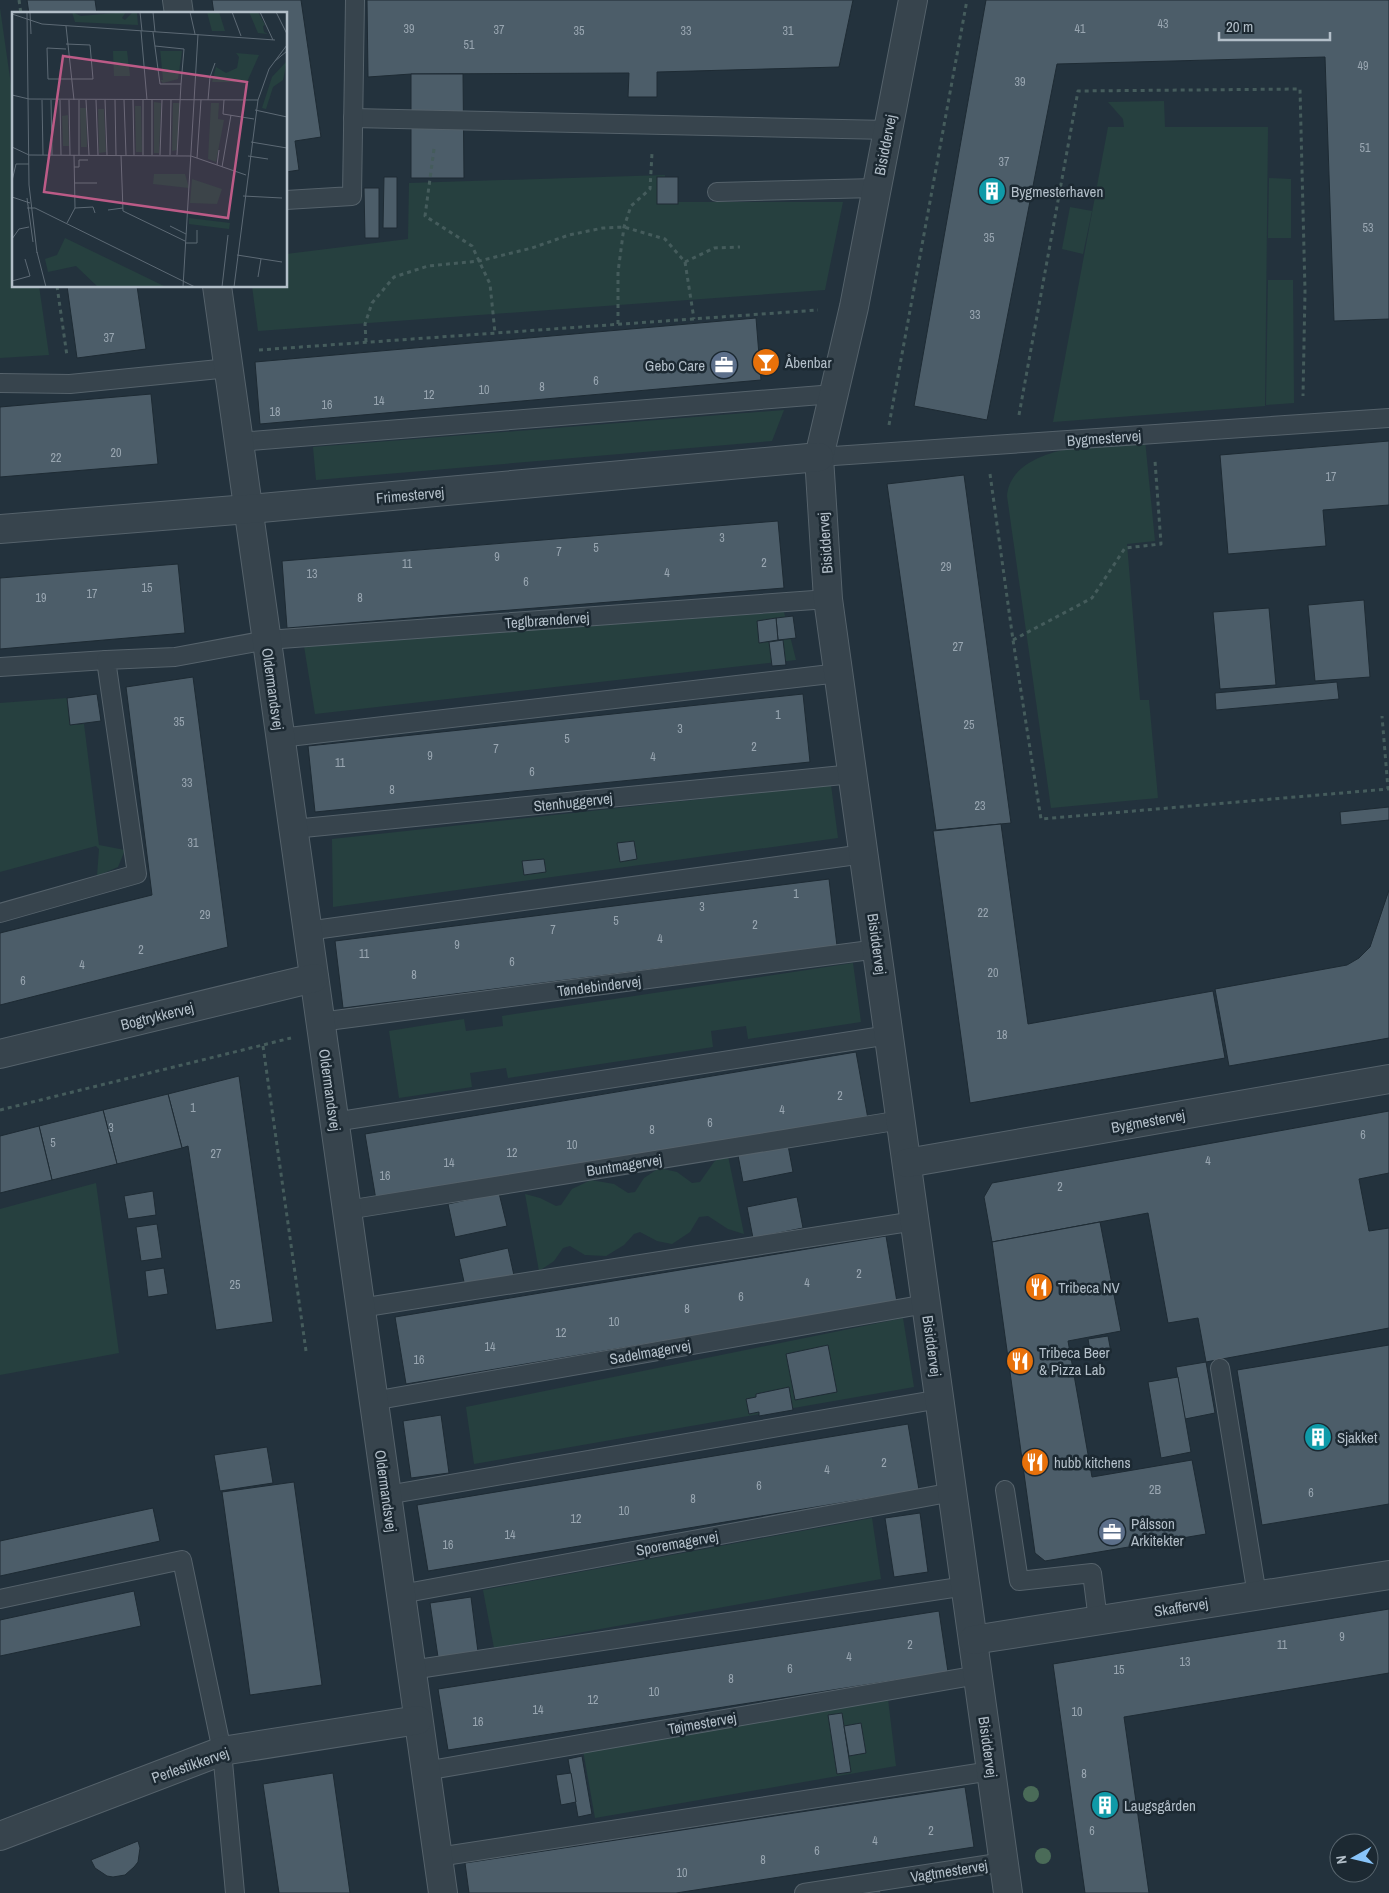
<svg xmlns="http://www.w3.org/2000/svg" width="1389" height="1893" font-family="'Archivo Narrow',sans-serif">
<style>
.green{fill:#26403f}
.building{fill:#4c5d69;stroke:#1e2b34}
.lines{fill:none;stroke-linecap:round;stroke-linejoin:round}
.service-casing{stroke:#55626b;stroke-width:20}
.minor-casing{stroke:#55626b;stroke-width:30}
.path{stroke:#455c5c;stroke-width:3;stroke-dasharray:4 4;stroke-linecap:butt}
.service{stroke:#37444d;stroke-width:18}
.minor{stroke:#37444d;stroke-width:28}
.tree{fill:#4a6b58}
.labels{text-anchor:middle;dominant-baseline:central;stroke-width:5;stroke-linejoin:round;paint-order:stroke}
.number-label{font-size:12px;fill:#99a6b1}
.street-label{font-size:15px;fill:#b3bfc9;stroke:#1c2932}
.poi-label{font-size:15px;fill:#b3bfc9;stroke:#1c2932;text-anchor:start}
.inset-road{fill:none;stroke:#5d6a75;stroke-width:1}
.view{fill:#bc5b87;fill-opacity:0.15;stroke:#bc5b87;stroke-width:2.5}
.inset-edge{fill:none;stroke:#b3bfc9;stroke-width:2.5}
</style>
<rect width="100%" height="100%" fill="#23323d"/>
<g class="green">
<polygon points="0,8 14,106 14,286 39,286 49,355 0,358"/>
<polygon points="1164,101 1165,127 1268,127 1265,406 1053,422 1108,127 1124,127 1123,119 1108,102"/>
<polygon points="665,175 666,202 843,202 825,290 258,331 252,286 286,286 286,254 408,239 409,183"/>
<polygon points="1269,178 1291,179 1291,238 1268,238"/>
<polygon points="1070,207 1092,211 1083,254 1062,249"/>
<polygon points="1268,280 1293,280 1294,403 1266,405"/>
<polygon points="784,410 772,441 316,480 313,447"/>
<path d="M1145,440L1155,541L1127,544L1140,700H1149L1158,798L1051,808L1007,496C1011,444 1106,444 1145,440Z"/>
<polygon points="784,612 796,660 315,714 304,646"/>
<polygon points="67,698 70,725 84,724 99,845 125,850 118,867 97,876 99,849 96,846 0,872 0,703"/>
<polygon points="831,785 838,838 333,907 332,839"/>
<polygon points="853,963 861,1022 748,1039 746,1026 711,1031 713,1047 508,1078 506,1068 470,1073 472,1087 399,1098 389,1031 464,1019 466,1031 503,1026 502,1016"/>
<polygon points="727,1151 744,1234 728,1229 708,1216 699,1217 690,1232 672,1244 657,1241 640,1232 634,1234 624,1245 606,1256 585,1255 570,1246 563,1248 554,1261 539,1271 525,1194 540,1198 556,1206 561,1205 572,1189 591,1180 614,1184 628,1193 635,1192 644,1178 659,1168 677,1172 692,1183 700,1182 714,1162"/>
<polygon points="96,1183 119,1353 0,1375 0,1209"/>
<polygon points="903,1318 914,1387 474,1464 466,1407"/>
<polygon points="872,1518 881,1579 494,1648 483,1590"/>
<polygon points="888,1699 896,1766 595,1818 583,1750"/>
</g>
<g class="building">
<polygon points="27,0 95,0 97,14 29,14"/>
<polygon points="212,0 301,0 321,137 295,141 299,170 286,172 286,14 214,14"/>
<polygon points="367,0 853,0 839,67 657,72 657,97 628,97 629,73 411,74 368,77"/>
<polygon points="986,0 1389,0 1389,319 1334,321 1325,57 1057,64 987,420 914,406"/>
<polygon points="411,74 463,74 464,178 411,178"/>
<polygon points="384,177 397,177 397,228 383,228"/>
<rect x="657" y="177" width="21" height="27"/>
<polygon points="364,188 379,188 379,238 365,238"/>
<polygon points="67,286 137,286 146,349 77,358"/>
<polygon points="756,318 761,380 260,424 255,362"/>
<polygon points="151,394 158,464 0,477 0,407"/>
<polygon points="1389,441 1389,505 1323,510 1326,546 1228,554 1220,455"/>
<polygon points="964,475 1011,823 936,830 887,484"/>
<polygon points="778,521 784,588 287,628 282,561"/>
<polygon points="178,564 185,633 0,649 0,578"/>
<polygon points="1364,600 1370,677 1315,681 1308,605"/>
<polygon points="1269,608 1276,685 1220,689 1213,612"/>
<polygon points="793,616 796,638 778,640 776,618"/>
<polygon points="776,618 778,640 759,643 757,621"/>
<polygon points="783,640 786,665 772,666 769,642"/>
<polygon points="193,677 228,947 0,1005 0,933 152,895 126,687"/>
<polygon points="1337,682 1339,699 1216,710 1215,693"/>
<polygon points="97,694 101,721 70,725 67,698"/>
<polygon points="803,694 810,762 315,812 308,746"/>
<polygon points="1389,807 1389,820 1341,825 1340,812"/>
<polygon points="1001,824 1028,1024 1213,991 1225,1058 970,1103 933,831"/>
<polygon points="634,841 637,859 620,862 617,843"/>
<polygon points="544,859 546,872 524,875 522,861"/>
<polygon points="829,879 837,946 343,1008 335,941"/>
<polygon points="1389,890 1389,1038 1229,1066 1215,989 1347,965 1359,958 1370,947"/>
<polygon points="856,1052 868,1119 376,1200 365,1134"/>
<polygon points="239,1076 273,1322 216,1330 188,1146 182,1148 168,1094"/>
<polygon points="168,1094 182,1148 117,1164 103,1110"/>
<polygon points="103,1110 117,1164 52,1180 39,1126"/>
<polygon points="1389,1111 1389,1173 1359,1179 1369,1231 1389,1228 1389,1328 1206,1362 1198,1318 1168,1323 1148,1213 992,1242 984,1197 992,1183"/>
<polygon points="39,1126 52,1180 0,1193 0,1136"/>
<polygon points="787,1140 793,1172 743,1182 737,1150"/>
<polygon points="153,1191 156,1215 128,1219 124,1196"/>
<polygon points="499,1193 507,1226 455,1237 448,1204"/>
<polygon points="797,1197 803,1228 753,1238 747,1207"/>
<polygon points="1100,1222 1121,1331 1068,1341 1092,1477 1192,1460 1206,1534 1045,1561 1035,1553 992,1242"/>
<polygon points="157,1224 162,1258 141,1261 136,1227"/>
<polygon points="886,1236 897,1302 406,1384 395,1317"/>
<polygon points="508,1248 515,1280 466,1291 459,1259"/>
<polygon points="164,1268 168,1294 148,1297 145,1271"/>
<polygon points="1108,1336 1111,1352 1091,1356 1088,1339"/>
<polygon points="828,1345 837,1392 795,1400 786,1354"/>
<polygon points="1389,1345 1389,1504 1262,1525 1237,1370"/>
<polygon points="1206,1362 1215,1413 1185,1419 1176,1367"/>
<polygon points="1178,1377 1191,1452 1161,1458 1148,1382"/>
<polygon points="789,1387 793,1410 759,1416 759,1412 749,1414 746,1399 756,1397 756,1394"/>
<polygon points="441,1415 449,1473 411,1478 403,1421"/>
<polygon points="908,1424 919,1490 428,1571 417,1505"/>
<polygon points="267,1447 273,1483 220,1491 214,1455"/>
<polygon points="294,1482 322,1685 250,1695 222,1492"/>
<polygon points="153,1508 160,1541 0,1576 0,1541"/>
<polygon points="920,1513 928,1572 894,1577 885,1518"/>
<polygon points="134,1591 141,1626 0,1656 0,1620"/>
<polygon points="471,1597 478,1652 438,1657 430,1603"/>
<polygon points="1389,1609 1389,1673 1124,1717 1149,1893 1085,1893 1053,1664"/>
<polygon points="939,1611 948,1672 448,1750 438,1689"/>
<polygon points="842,1713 851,1772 837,1774 828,1715"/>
<polygon points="861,1723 866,1753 849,1756 844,1726"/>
<polygon points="582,1756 592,1814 578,1817 568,1759"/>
<polygon points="333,1773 350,1893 279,1893 263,1784"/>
<polygon points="571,1773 576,1802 561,1805 556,1775"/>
<polygon points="965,1787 974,1847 676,1893 469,1893 465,1863"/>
<polygon points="138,1841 140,1848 138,1862 134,1867 125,1875 113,1877 107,1876 95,1868 91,1860"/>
<polygon points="880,1888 881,1893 850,1893"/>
</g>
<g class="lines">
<g class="service-casing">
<g id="service">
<polyline points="353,118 888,130"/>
<polyline points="717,192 876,188"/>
<polyline points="286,200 352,196 355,0"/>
<polyline points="0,383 70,384 229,368"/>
<polyline points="239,442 834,394"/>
<polyline points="819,457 1389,418"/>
<polyline points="0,667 106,660"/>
<polyline points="280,738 839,673"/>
<polyline points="293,829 853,774"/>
<polyline points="0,913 137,874 106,660 175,657 267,640 828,599"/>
<polyline points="307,931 864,854"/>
<polyline points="320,1022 878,949"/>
<polyline points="334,1122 889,1035"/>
<polyline points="347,1210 901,1120"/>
<polyline points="360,1308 915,1221"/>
<polyline points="1220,1368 1257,1595"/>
<polyline points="373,1401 926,1304"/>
<polyline points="1005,1490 1019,1581 1092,1573 1098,1620"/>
<polyline points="387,1495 940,1399"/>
<polyline points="401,1594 953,1492"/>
<polyline points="0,1599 182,1560 222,1751 235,1893"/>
<polyline points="411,1670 966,1586"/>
<polyline points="425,1771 978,1675"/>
<polyline points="438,1857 991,1771"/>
<polyline points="804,1893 1004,1862"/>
</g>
</g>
<g class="minor-casing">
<g id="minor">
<polyline points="177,0 179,14"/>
<polyline points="913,0 854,307 819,457 828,599 1008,1893"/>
<polyline points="217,286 443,1893"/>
<polyline points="0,529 261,508 819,457"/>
<polyline points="0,1054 314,978"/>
<polyline points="907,1163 1389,1079"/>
<polyline points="973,1640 1389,1575"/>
<polyline points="0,1836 222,1751 418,1720"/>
</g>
</g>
<g class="path">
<polyline points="19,0 21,14"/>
<polyline points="434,149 425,216 472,246 490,284 495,333"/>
<polyline points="685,262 714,248 740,247"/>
<polyline points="57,286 67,356"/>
<polyline points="618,324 618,272 624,227 631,206 650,189 652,153"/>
<polyline points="366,342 365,324 372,303 394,277 428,266 479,261 532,248 569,235 603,228 624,227 665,239 685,262 694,319"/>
<polyline points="259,350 818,310"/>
<polyline points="1019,415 1078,91 1300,89 1305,291 1303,396"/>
<polyline points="889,425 967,0"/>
<polyline points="990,474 1013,640 1041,819 1388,789 1382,716"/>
<polyline points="1013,640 1092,598 1125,548 1161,544 1155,461"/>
<polyline points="263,1046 306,1351"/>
<polyline points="0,1110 291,1038"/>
</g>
<use href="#service" class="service"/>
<use href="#minor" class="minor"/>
</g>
<g class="tree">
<circle cx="1031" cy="1794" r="8"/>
<circle cx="1043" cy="1856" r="8"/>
</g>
<defs>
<g id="building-disc" transform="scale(1.4375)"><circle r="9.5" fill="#0f9aa8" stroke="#1c2932"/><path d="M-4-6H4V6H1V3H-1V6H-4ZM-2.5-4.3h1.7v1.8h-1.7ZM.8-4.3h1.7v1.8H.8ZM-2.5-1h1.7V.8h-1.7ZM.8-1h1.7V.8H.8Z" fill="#fff"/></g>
<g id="bar-disc" transform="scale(1.4375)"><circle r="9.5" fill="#e8710a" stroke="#1c2932"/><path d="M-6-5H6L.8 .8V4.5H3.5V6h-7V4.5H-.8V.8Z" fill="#fff"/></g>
<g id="office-disc" transform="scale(1.4375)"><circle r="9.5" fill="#5c6f8a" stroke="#1c2932"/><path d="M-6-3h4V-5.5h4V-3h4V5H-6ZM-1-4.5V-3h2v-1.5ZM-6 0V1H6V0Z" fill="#fff"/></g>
<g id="restaurant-disc" transform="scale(1.4375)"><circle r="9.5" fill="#e8710a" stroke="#1c2932"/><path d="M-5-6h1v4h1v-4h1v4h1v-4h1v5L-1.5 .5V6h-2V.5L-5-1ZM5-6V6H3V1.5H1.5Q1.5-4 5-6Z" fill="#fff"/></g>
</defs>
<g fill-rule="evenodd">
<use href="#building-disc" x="992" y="191"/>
<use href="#bar-disc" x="766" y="362"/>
<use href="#office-disc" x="724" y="365"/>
<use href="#restaurant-disc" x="1039" y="1287"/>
<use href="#restaurant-disc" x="1020" y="1361"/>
<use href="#building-disc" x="1318" y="1437"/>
<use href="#restaurant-disc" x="1035" y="1462"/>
<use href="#office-disc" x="1112" y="1532"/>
<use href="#building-disc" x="1105" y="1805"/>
</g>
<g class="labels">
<g class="number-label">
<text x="1163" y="24">43</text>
<text x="409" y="29">39</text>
<text x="1080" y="29">41</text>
<text x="499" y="30">37</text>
<text x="579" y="31">35</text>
<text x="686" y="31">33</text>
<text x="788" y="31">31</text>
<text x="469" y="45">51</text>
<text x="1363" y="66">49</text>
<text x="1020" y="82">39</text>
<text x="1365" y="148">51</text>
<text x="1004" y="162">37</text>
<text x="1368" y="228">53</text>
<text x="989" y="238">35</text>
<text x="975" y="315">33</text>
<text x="109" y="338">37</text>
<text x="596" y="381">6</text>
<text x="542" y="387">8</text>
<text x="484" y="390">10</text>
<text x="429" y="395">12</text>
<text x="379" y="401">14</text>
<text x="327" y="405">16</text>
<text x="275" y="412">18</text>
<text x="116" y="453">20</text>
<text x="56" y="458">22</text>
<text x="1331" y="477">17</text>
<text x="722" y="538">3</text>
<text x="596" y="548">5</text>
<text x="559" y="552">7</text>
<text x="497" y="557">9</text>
<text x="764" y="563">2</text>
<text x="407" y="564">11</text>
<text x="946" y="567">29</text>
<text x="667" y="573">4</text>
<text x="312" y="574">13</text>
<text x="526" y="582">6</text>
<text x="147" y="588">15</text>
<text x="92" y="594">17</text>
<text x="41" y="598">19</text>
<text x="360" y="598">8</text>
<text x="958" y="647">27</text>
<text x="778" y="715">1</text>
<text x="179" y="722">35</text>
<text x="969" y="725">25</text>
<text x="680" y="729">3</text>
<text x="567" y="739">5</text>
<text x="754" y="747">2</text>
<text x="496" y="749">7</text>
<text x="430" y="756">9</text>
<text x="653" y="757">4</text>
<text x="340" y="763">11</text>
<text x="532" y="772">6</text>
<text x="187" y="783">33</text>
<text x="392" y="790">8</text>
<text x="980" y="806">23</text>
<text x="193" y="843">31</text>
<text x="796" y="894">1</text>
<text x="702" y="907">3</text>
<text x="983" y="913">22</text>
<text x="205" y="915">29</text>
<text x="616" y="921">5</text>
<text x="755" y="925">2</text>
<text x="553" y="930">7</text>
<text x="660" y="939">4</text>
<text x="457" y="945">9</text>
<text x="141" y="950">2</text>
<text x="364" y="954">11</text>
<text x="512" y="962">6</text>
<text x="82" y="965">4</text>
<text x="993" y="973">20</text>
<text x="414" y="975">8</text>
<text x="23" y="981">6</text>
<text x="1002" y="1035">18</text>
<text x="840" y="1096">2</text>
<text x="193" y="1108">1</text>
<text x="782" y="1110">4</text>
<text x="710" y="1123">6</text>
<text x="111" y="1128">3</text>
<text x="652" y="1130">8</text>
<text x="1363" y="1135">6</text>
<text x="53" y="1143">5</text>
<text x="572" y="1145">10</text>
<text x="512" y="1153">12</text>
<text x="216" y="1154">27</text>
<text x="1208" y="1161">4</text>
<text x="449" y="1163">14</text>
<text x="385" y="1176">16</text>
<text x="1060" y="1187">2</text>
<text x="859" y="1274">2</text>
<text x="807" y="1283">4</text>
<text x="235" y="1285">25</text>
<text x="741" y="1297">6</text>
<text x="687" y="1309">8</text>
<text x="614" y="1322">10</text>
<text x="561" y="1333">12</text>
<text x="490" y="1347">14</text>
<text x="419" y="1360">16</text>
<text x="884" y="1463">2</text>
<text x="827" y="1470">4</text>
<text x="759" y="1486">6</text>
<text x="1155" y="1490">2B</text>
<text x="1311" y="1493">6</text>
<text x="693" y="1499">8</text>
<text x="624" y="1511">10</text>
<text x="576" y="1519">12</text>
<text x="510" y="1535">14</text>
<text x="448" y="1545">16</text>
<text x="1342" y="1637">9</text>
<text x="910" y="1645">2</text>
<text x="1282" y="1645">11</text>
<text x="849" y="1657">4</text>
<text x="1185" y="1662">13</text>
<text x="790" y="1669">6</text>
<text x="1119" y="1670">15</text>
<text x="731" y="1679">8</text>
<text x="654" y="1692">10</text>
<text x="593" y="1700">12</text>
<text x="538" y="1710">14</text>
<text x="1077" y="1712">10</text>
<text x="478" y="1722">16</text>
<text x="1084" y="1774">8</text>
<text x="931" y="1831">2</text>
<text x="1092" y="1831">6</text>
<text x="875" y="1841">4</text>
<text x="817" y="1851">6</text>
<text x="763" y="1860">8</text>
<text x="682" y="1873">10</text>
</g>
<g class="street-label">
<text transform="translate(885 145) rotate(-79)">Bisiddervej</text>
<text transform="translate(1104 438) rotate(-4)">Bygmestervej</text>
<text transform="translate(410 495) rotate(-5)">Frimestervej</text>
<text transform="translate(825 543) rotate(-94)">Bisiddervej</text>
<text transform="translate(547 620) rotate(-4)">Teglbrændervej</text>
<text transform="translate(273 689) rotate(82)">Oldermandsvej</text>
<text transform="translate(573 802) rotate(-6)">Stenhuggervej</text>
<text transform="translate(877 944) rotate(82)">Bisiddervej</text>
<text transform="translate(599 986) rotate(-7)">Tøndebindervej</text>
<text transform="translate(157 1016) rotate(-14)">Bogtrykkervej</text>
<text transform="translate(330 1090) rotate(82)">Oldermandsvej</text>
<text transform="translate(1148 1121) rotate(-10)">Bygmestervej</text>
<text transform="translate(624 1165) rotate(-9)">Buntmagervej</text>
<text transform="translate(932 1346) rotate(82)">Bisiddervej</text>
<text transform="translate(650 1352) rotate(-10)">Sadelmagervej</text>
<text transform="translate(386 1491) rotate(82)">Oldermandsvej</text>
<text transform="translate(677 1543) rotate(-10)">Sporemagervej</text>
<text transform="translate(1181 1607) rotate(-9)">Skaffervej</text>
<text transform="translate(702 1723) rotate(-10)">Tøjmestervej</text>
<text transform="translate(988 1747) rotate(82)">Bisiddervej</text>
<text transform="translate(190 1765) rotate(-19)">Perlestikkervej</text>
<text transform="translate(949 1871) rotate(-9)">Vagtmestervej</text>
</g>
<g class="poi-label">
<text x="1011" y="191">Bygmesterhaven</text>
<text x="785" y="362">Åbenbar</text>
<text x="705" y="365" text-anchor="end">Gebo Care</text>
<text x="1058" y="1287">Tribeca NV</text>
<text x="1039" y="1352">Tribeca Beer<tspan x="1039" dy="17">&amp; Pizza Lab</tspan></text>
<text x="1337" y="1437">Sjakket</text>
<text x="1054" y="1462">hubb kitchens</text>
<text x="1131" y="1523">Pålsson<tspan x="1131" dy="17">Arkitekter</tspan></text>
<text x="1124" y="1805">Laugsgården</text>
</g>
</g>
<g transform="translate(12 12)">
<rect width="275" height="275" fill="#23323d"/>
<path d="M60,0L69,4L114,0L110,6L113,8L121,0L125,1L126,13L63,10ZM195,0H207L213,19H200ZM237,0H246L253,13L251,14L252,20L256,22L246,21ZM148,36V39H170L166,67L151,71L148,68H151ZM101,39H115L118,64H102ZM224,41L247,43L235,70H200L204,55L214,61L225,56L227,45ZM275,49L271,68L261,75L254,97L250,96L260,65ZM142,90L149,91L147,141H142ZM161,91H168L165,138L160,139ZM199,91H207L206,107L212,108L204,150L196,147ZM123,94H129L130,140H124ZM68,96H74L75,135H69ZM86,97H92L94,140L87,141ZM56,103L57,134H51L50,104ZM142,162H173L177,176L141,172ZM180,167L210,177L205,192L178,191ZM177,206L218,211L217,217L177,212ZM53,226L154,275H86L64,254L36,260L33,247L45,243Z" fill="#26403f"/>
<path class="inset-road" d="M15,0L17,173L25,241M18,0L19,22M128,0L130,19M141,0L143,20M178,0L183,22M220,0L229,24M248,0L261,28M264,0L275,22M0,2L30,12L263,28M54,14L62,88M129,19L135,88M141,20L148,72H169L165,143M54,32L78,33L81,67H36L35,36L54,37M143,34L172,37L169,72M263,49L275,39M0,83L17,87L246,88M30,88L31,143M39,88L40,143M48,88L49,143M57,88L58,143M67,88V143M74,88L77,143M84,88L86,143M93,88L95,143M103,88L104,143M112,88L114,143M121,88L122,143M196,88L198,65L203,51M212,88L211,102L242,107M243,98L275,105M239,130L275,136M0,135L17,143L179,144L234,163M109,143L111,199L173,229M131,143V88M140,143V88M148,143L150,88M158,143L159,88M236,144L256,147M185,146L189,88M205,153L207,138M62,155H67V148H76M210,155L219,103M0,169L4,152H17M62,171H85M231,184L270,186M0,185L18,191M15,186L21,230M15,196H23L183,275M63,196L81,195L83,201M96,198L111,196M55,211L63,196L62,143M158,214L174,222M0,227L7,217L17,215M173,231H185V218M25,240L34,275M225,243L270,250M246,265L249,247M0,269L18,264L13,247M171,275L186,22M210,275L216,223M222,275L246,88L257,57L275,33"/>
<path class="view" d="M51,44L235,70L216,206L32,180Z"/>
<rect width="275" height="275" class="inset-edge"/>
</g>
<g transform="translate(1354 1858) rotate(262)"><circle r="24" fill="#1c2932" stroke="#58656e"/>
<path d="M0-4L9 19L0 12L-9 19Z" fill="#88c4f9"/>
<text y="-8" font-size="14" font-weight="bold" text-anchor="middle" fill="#b3bfc9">N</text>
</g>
<path d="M1219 32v8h111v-8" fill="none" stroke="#b3bfc9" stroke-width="2.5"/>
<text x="1226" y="32" font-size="15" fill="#b3bfc9" stroke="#1c2932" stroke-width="4" paint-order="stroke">20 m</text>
</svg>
